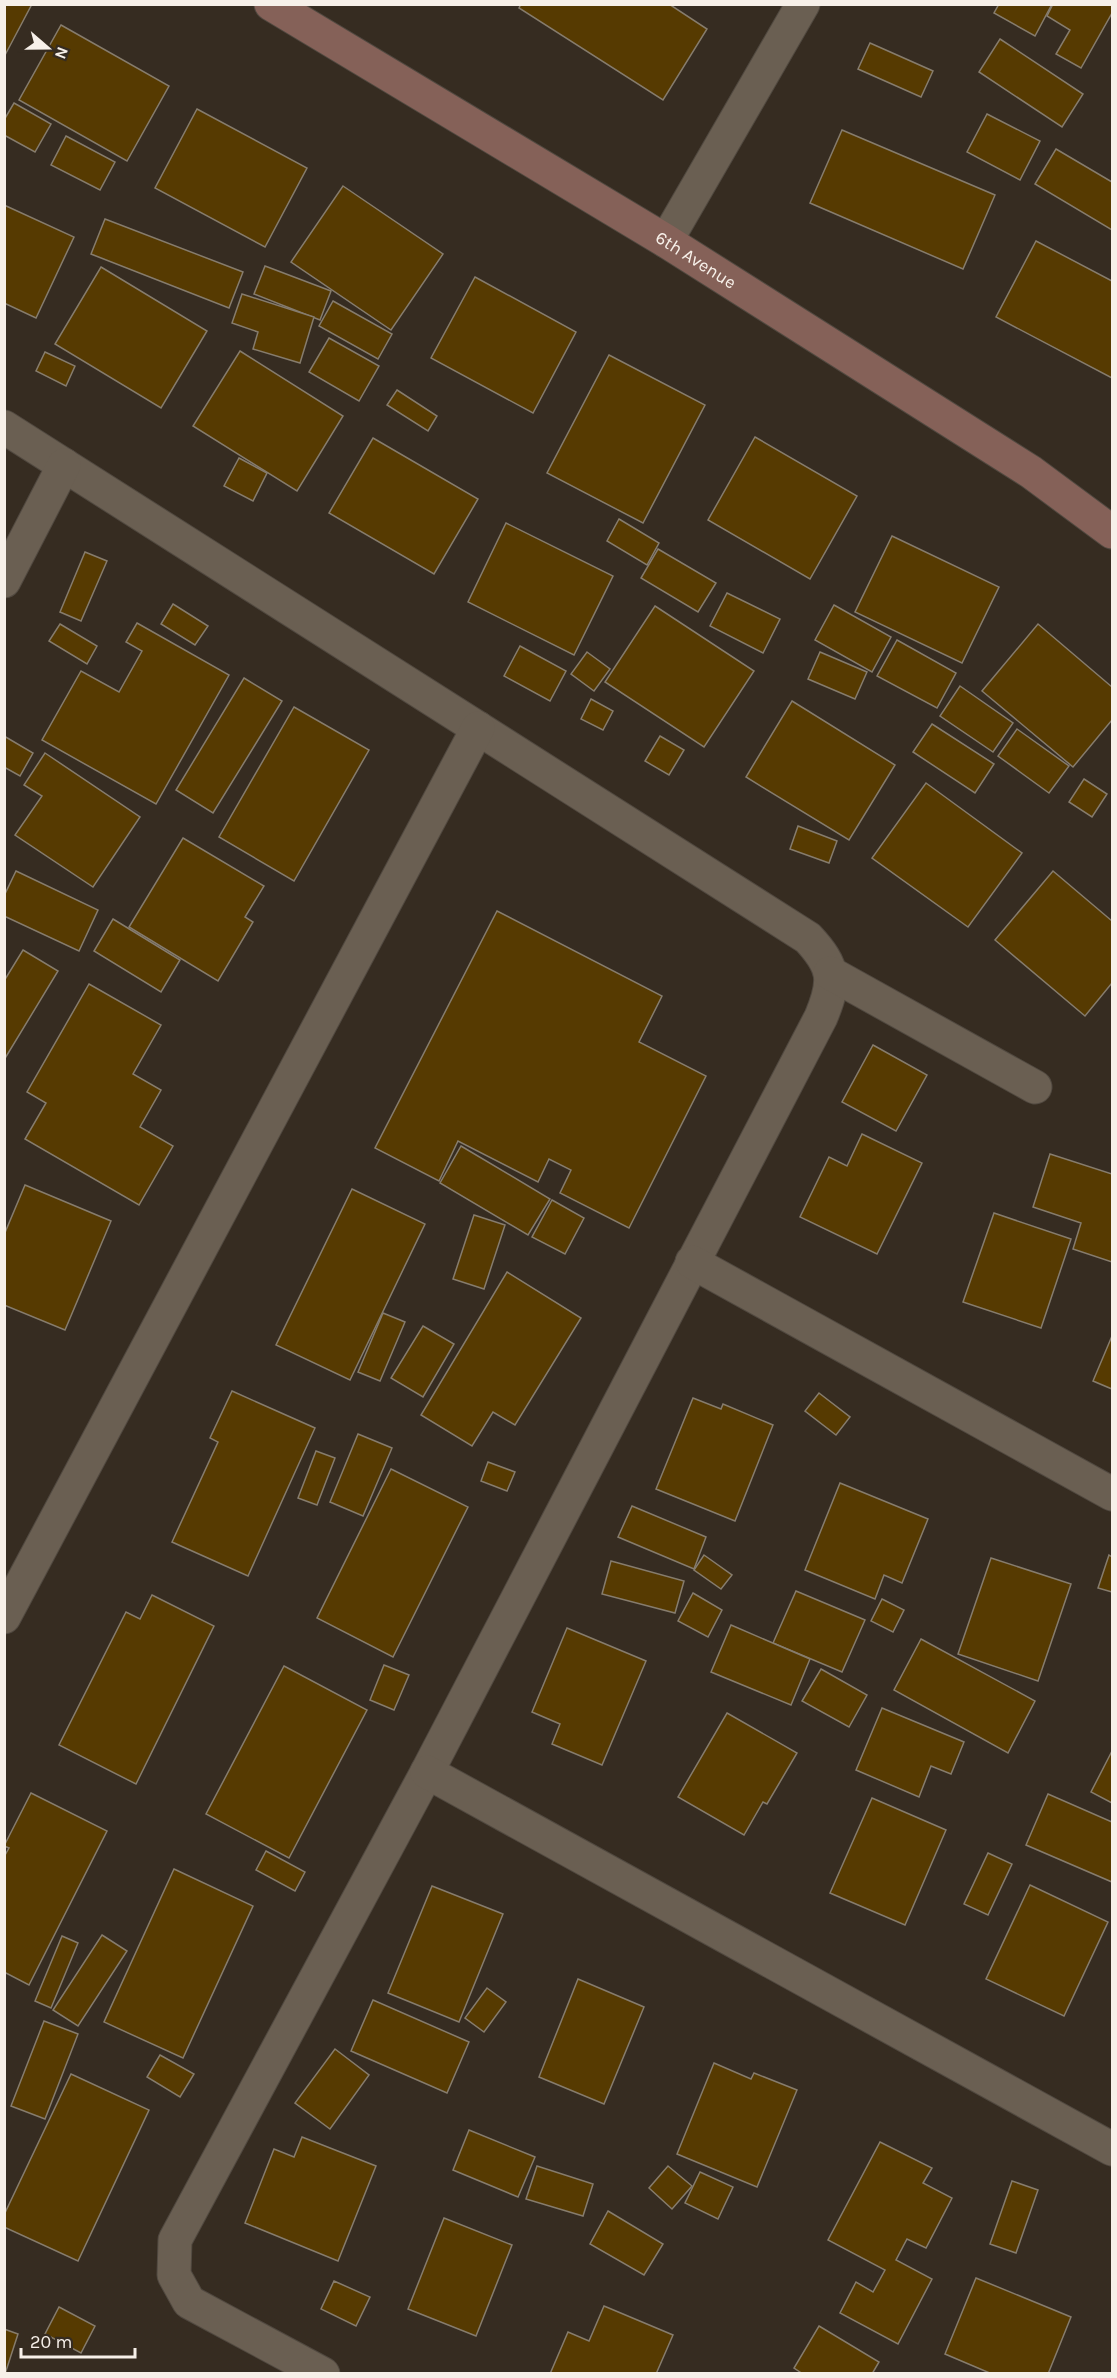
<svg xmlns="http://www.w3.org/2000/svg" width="1117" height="2378" font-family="Karla,sans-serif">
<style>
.building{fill:#563a01;stroke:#867c6d;stroke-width:1.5}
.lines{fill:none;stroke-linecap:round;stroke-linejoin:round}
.street-casing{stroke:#514940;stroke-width:35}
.secondary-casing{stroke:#514940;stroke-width:35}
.street{stroke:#6a5f52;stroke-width:33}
.secondary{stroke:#856158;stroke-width:33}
.labels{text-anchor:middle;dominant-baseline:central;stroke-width:5;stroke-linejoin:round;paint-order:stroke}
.street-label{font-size:18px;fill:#f7f0e9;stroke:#362c21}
</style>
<rect width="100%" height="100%" fill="#362c21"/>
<g class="building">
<polygon points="4,4 32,4 4,57"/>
<polygon points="521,4 669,4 707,29 663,100 519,8"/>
<polygon points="999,4 1052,4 1035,36 994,13"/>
<polygon points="1053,4 1112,4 1112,13 1081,68 1056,54 1070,30 1047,16"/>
<polygon points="61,25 169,86 127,161 19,100"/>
<polygon points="1000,39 1083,94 1062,127 979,72"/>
<polygon points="870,43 933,71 921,97 858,69"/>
<polygon points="14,103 51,124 35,152 4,135 4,120"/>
<polygon points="197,109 307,168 265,247 155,188"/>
<polygon points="987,114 1040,141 1020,180 967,152"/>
<polygon points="842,130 995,195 963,269 810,203"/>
<polygon points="66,136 115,162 100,190 51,165"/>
<polygon points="1056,149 1112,182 1112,230 1035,184"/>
<polygon points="343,186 443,254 391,330 291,262"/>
<polygon points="4,205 74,237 36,318 4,303"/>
<polygon points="105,219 243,272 229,308 91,254"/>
<polygon points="1036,241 1112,281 1112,378 996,317"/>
<polygon points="265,266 331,291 320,320 254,294"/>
<polygon points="101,267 207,331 161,408 55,344"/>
<polygon points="475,277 576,332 533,413 431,358"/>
<polygon points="242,294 314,317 300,363 253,349 258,332 232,323"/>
<polygon points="333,301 392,334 378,359 319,326"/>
<polygon points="329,338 379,366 359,401 309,372"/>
<polygon points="240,351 343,416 297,491 193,426"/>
<polygon points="45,352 75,366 66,386 36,371"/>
<polygon points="609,355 705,405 643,523 547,473"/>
<polygon points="397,390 437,416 428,431 387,405"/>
<polygon points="755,437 857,496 810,579 708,520"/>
<polygon points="373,438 478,499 434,574 329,513"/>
<polygon points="239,458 267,473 253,501 224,486"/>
<polygon points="619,519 659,543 647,565 607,541"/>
<polygon points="506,523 613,576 574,655 468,602"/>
<polygon points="892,536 999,587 962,663 855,612"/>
<polygon points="658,549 716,583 698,612 641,578"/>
<polygon points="85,552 107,561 81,621 60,612"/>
<polygon points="727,593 780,619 763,653 710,626"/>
<polygon points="173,604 208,626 195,645 161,624"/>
<polygon points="834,605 891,637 872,672 815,640"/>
<polygon points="655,606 754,671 704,747 605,682"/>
<polygon points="137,623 229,675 156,804 42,740 81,671 119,692 142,651 126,642"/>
<polygon points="60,624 97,646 87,664 49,641"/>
<polygon points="1038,624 1112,687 1112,720 1073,767 982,691"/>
<polygon points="897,640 956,673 937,708 877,676"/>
<polygon points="520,646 566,671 550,701 504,676"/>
<polygon points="587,652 610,669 594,691 571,674"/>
<polygon points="820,652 867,672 855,699 808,679"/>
<polygon points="244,678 282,701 213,813 176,790"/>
<polygon points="960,686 1013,723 993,752 940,716"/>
<polygon points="591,699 613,711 603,730 581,719"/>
<polygon points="792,701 895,765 849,840 746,777"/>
<polygon points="294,707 369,750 294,881 219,837"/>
<polygon points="932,724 994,764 975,793 913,752"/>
<polygon points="1017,729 1069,766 1049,793 998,756"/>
<polygon points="4,736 33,753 20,776 4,767"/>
<polygon points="660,736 684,750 669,775 645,761"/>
<polygon points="45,753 140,817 93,887 15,835 42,796 24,785"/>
<polygon points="1084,779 1107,794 1092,817 1069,802"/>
<polygon points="926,783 1022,853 968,927 872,858"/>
<polygon points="798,826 837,841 829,863 790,849"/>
<polygon points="183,838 264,886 245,917 253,922 218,981 129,927"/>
<polygon points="16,871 98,910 79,951 4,916 4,896"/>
<polygon points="1053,871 1112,921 1112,983 1085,1016 995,940"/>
<polygon points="497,911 662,996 639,1042 706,1076 629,1228 560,1193 571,1170 549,1159 538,1182 458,1141 439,1181 375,1148"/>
<polygon points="113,919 180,960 161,992 94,951"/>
<polygon points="23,950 58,971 4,1060 4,981"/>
<polygon points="89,984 161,1025 133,1074 161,1090 140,1127 173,1146 139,1205 25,1139 46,1103 27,1092"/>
<polygon points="873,1045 927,1075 896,1131 842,1102"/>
<polygon points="862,1134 922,1163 877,1254 800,1217 829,1157 847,1166"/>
<polygon points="461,1146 550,1199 528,1235 440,1183"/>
<polygon points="1050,1154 1112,1174 1112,1262 1073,1249 1081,1223 1033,1207"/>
<polygon points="25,1185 111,1221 65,1330 4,1305 4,1235"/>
<polygon points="352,1189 425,1224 350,1380 276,1345"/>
<polygon points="552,1200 584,1218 565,1254 532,1237"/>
<polygon points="994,1213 1071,1239 1041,1328 963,1302"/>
<polygon points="474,1215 505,1225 484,1289 453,1279"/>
<polygon points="507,1272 581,1318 515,1425 493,1412 472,1446 421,1415"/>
<polygon points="383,1313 405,1322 380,1381 358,1372"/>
<polygon points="423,1326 454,1344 423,1397 391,1378"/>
<polygon points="1112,1336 1112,1389 1093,1381"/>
<polygon points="232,1391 315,1428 248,1576 172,1542 218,1442 210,1438"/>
<polygon points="819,1393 850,1417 836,1435 805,1411"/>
<polygon points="693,1398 721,1409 723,1404 773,1425 735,1521 656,1489"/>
<polygon points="358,1434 392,1448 363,1516 330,1502"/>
<polygon points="316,1451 335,1458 317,1505 298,1498"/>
<polygon points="488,1462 515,1472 507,1491 481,1481"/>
<polygon points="391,1469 468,1507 393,1657 317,1618"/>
<polygon points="840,1483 928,1519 902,1583 884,1575 875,1599 805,1570"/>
<polygon points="632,1506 706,1537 694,1569 618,1537"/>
<polygon points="704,1555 732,1575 721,1589 694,1570"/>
<polygon points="1109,1555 1112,1557 1112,1592 1098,1588"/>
<polygon points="991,1558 1071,1584 1038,1681 958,1654"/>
<polygon points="611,1561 684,1581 675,1613 602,1594"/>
<polygon points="796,1591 865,1620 842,1672 773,1643"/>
<polygon points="693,1593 722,1610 708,1637 678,1621"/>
<polygon points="152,1595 214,1626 136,1784 59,1745 126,1612 140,1619"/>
<polygon points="882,1599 904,1610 893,1632 871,1621"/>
<polygon points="731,1625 810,1659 791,1705 711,1672"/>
<polygon points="567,1628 646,1661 602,1765 552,1744 560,1724 532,1712"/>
<polygon points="921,1639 1035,1701 1008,1753 894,1690"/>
<polygon points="384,1665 409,1675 394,1710 370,1700"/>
<polygon points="284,1666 367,1710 289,1858 206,1814"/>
<polygon points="821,1669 867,1695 849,1727 802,1701"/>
<polygon points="882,1708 964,1742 951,1774 931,1766 919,1797 856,1770"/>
<polygon points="727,1713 797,1753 767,1804 763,1802 744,1835 678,1797"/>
<polygon points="1112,1751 1112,1803 1091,1792"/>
<polygon points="31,1793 107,1831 29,1985 4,1972 4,1857 9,1848 4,1846"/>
<polygon points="1048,1794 1112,1822 1112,1882 1026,1845"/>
<polygon points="872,1798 946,1830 905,1925 830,1893"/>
<polygon points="266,1851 305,1872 295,1891 256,1870"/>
<polygon points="988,1853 1012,1864 988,1915 964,1904"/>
<polygon points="174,1869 253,1906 183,2058 104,2022"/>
<polygon points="1030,1885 1108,1922 1064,2016 986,1979"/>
<polygon points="432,1886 503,1914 459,2022 388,1993"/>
<polygon points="102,1935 127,1951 78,2026 53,2010"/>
<polygon points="62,1936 78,1943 51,2008 35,2001"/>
<polygon points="578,1979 644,2007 604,2104 539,2077"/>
<polygon points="487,1988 506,2002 484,2032 465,2018"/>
<polygon points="373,2000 469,2042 447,2093 351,2051"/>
<polygon points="44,2021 78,2034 45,2119 11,2106"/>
<polygon points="335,2049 369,2075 330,2129 295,2103"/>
<polygon points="160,2055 194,2074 180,2097 147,2077"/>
<polygon points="714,2063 751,2079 754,2073 797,2090 757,2187 677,2154"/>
<polygon points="71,2074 149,2110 78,2261 4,2227 4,2215"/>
<polygon points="469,2130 535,2157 518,2197 453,2170"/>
<polygon points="302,2137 376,2166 338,2261 245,2223 274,2149 294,2157"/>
<polygon points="880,2142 932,2168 923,2183 952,2198 926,2248 907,2239 896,2260 932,2279 898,2344 840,2313 856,2282 873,2292 885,2270 828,2240"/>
<polygon points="537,2166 593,2184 583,2216 526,2199"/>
<polygon points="668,2166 692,2186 672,2209 649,2188"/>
<polygon points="700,2172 733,2187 718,2219 685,2203"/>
<polygon points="1012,2181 1038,2190 1016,2253 990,2244"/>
<polygon points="608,2211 663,2244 644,2275 590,2244"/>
<polygon points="444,2218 512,2245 476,2336 408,2309"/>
<polygon points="976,2278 1071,2317 1048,2374 992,2374 945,2354"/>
<polygon points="334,2281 370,2297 356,2326 321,2309"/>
<polygon points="604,2306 673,2335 656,2374 550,2374 568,2332 589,2341"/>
<polygon points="59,2307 95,2326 81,2353 45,2334"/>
<polygon points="819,2326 879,2362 872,2374 803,2374 794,2368"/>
<polygon points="4,2329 18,2334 5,2374 4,2374"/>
</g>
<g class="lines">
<g class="street-casing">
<g id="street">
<polyline points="666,241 803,4"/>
<path d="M4,427L808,938C835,967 836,981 821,1017L427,1772L175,2240L174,2275L189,2302L323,2374"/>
<polyline points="4,581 64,465"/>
<polyline points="830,973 1035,1087"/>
<polyline points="692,1262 1112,1494"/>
<polyline points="4,1617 478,728"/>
<polyline points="427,1772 1112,2149"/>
</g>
</g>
<g class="secondary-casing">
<g id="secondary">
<path id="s1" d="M271,4L666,241L1031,472L1112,532"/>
</g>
</g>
<use href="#street" class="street"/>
<use href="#secondary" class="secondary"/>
</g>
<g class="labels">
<g class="street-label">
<text stroke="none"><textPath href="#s1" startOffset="496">6th Avenue</textPath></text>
</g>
</g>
<rect width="1117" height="2378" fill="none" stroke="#f7f0e9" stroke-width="12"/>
<g transform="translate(48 48) rotate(110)" stroke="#362c21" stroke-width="4.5" paint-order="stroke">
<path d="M0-4.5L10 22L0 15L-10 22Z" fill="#f7f0e9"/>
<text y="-9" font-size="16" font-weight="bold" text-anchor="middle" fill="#f7f0e9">N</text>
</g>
<path d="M21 2348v9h114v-9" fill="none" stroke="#f7f0e9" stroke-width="3"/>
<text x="30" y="2348" font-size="18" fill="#f7f0e9" stroke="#362c21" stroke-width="4.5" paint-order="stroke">20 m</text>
</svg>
